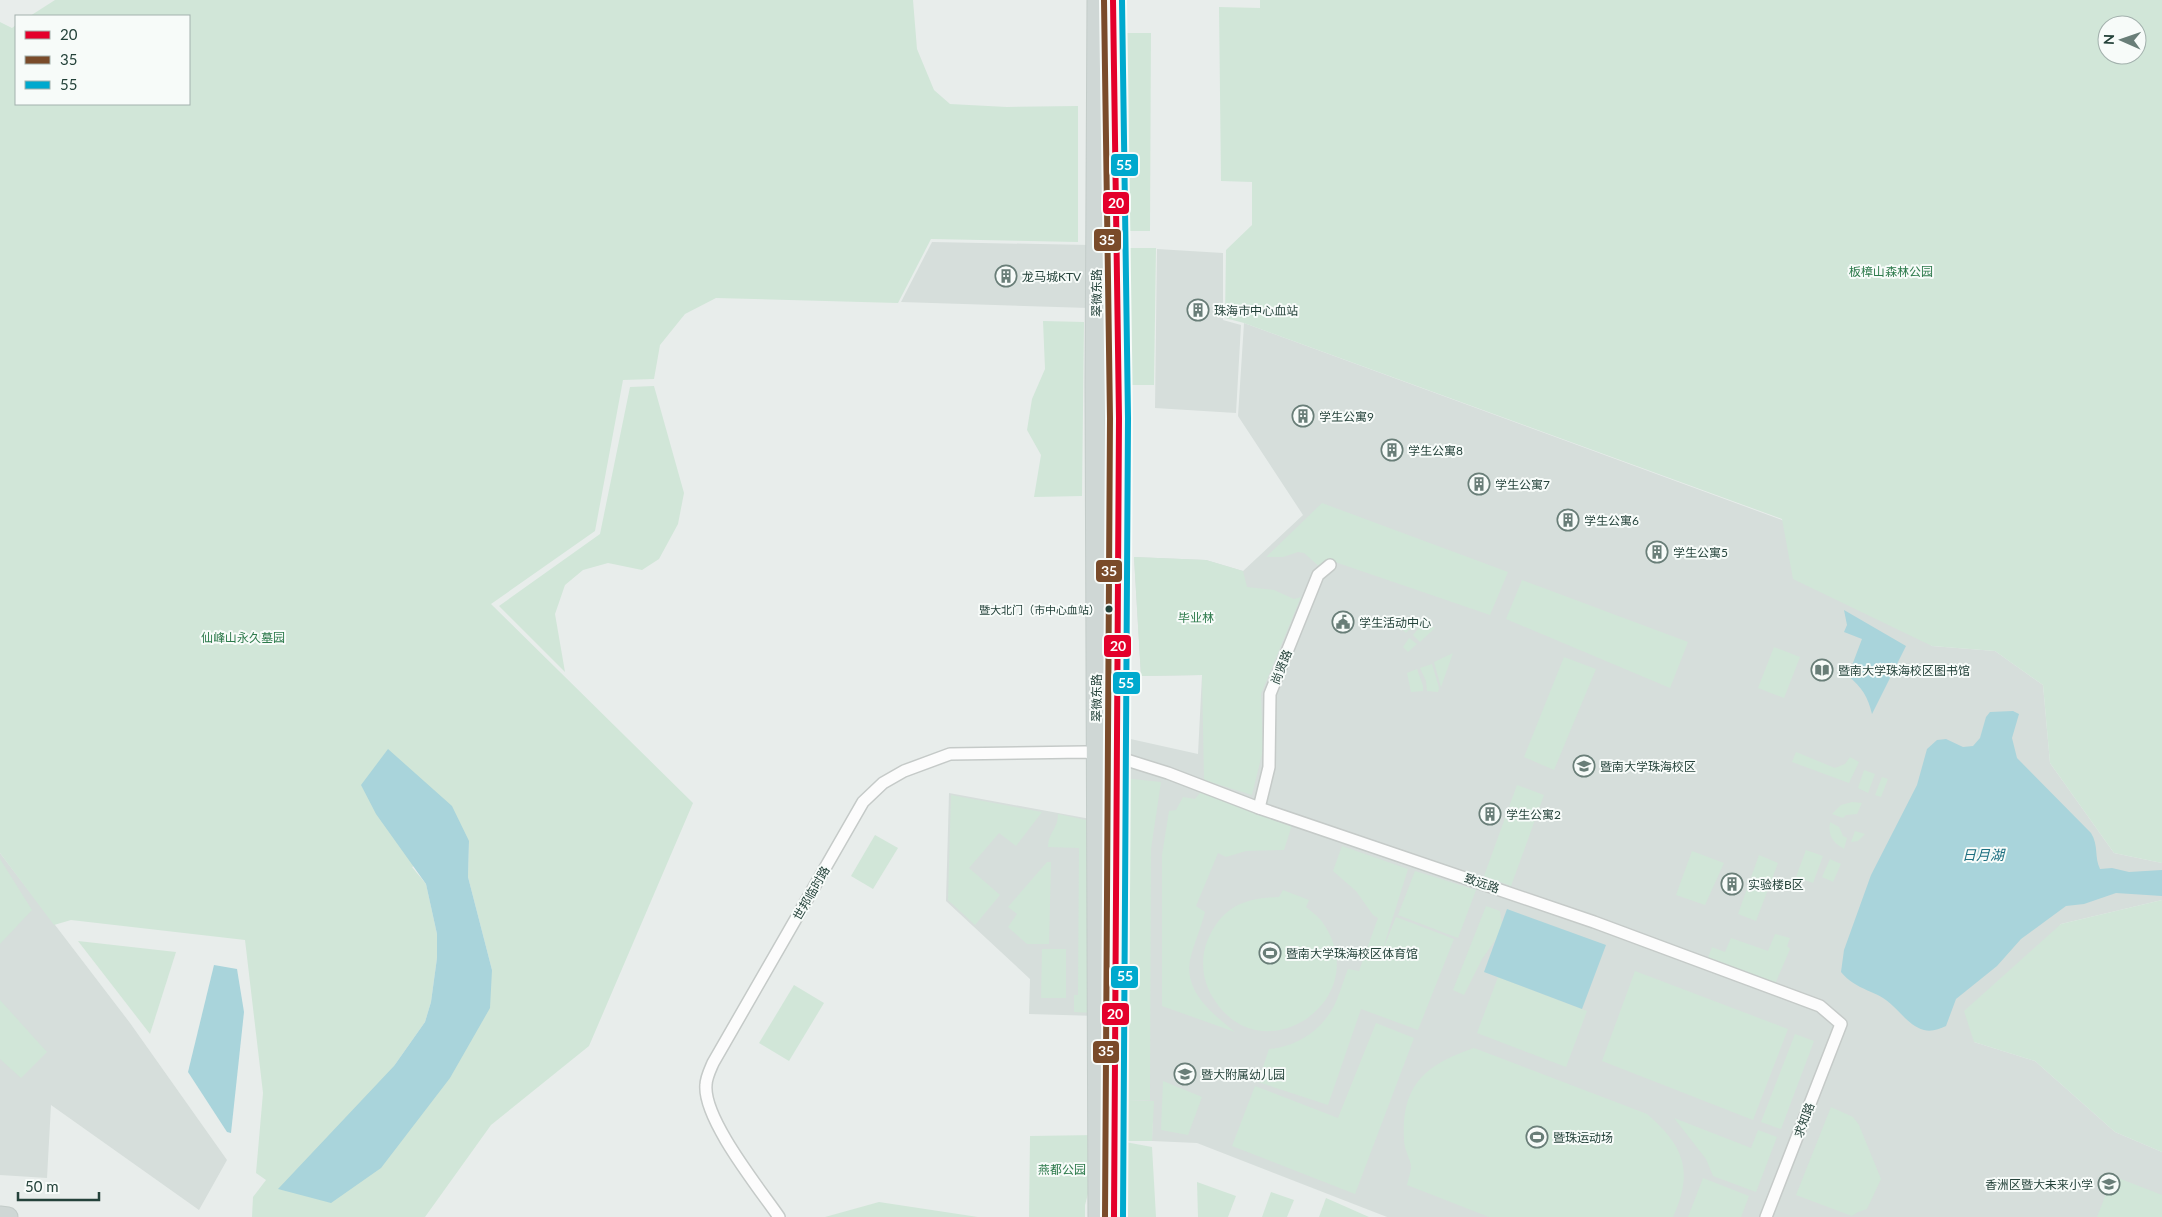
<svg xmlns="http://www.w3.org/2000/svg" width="2162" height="1217" font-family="Lato,'Noto Sans SC',sans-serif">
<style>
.built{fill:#d6dedb}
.green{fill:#d1e6d8;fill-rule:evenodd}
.water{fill:#a9d4db}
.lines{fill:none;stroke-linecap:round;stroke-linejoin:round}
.minor-casing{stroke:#c5cac8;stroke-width:14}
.primary-casing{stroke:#c3ccc9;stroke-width:21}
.minor{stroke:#fcfcfc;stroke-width:11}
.primary{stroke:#cfd7d5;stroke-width:19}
.bus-1-casing{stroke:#f7fbf9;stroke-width:10}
.bus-2-casing{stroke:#f7fbf9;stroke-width:10}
.bus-3-casing{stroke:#f7fbf9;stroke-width:10}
.bus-1{stroke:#e4002b;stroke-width:6}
.bus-2{stroke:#7a4b2a;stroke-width:6}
.bus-3{stroke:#00a9ce;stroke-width:6}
.bus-dot{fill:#24423a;stroke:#f7fbf9;stroke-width:2}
.labels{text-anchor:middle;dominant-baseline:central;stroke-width:4;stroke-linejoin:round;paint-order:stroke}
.bus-label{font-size:11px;fill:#24423a;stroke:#f7fbf9;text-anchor:end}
.park-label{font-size:12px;fill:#2d7a4b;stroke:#f7fbf9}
.poi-label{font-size:12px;fill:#24423a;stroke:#f7fbf9;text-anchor:start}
.street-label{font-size:12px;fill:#24423a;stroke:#f7fbf9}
.water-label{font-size:14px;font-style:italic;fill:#1c6f80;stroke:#f7fbf9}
.line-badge{stroke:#f7fbf9;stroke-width:2}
.badge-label{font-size:14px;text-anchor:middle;font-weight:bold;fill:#fff}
</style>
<rect width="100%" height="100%" fill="#e8edeb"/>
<g class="built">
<polygon points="932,242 1090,245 1089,308 901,302"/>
<polygon points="1157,249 1223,253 1223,320 1241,325 1236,413 1155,408"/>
<polygon points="1244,323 1782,520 1932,646 1995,651 2043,685 2050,763 2114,853 2162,863 2162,900 2061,924 1974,1042 2035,1061 2115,1132 2162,1152 2162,1217 1387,1217 1197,1143 1152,1141 1153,1101 1115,1100 1117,736 1198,754 1202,675 1141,676 1134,557 1206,560 1243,571 1303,515 1238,416"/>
<polygon points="949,793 1096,820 1097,1016 1029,1014 1030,979 946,901"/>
<polygon points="0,853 130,1023 227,1160 199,1210 51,1105 47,1178 0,1175"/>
</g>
<g class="green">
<path d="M55,0H913L917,49L934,90L950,104L1007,107L1078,106V242L931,239L898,303L716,298L685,314L660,345L654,379L623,380L595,531L491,604L693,803L589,1046L491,1125L425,1217H252L253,1197L266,1180L256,1173L263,1093L245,940L71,920L54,925L0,853V22L12,28L16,25V104H189V16H30ZM469,841L468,877L492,970L394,1066L425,1022L431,1002L437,958V934L426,884L412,867Z"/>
<path d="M1260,0H2162V863L2114,853L2050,763L2043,685L1995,651L1932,646L1793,579L1782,519L1244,323L1225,318L1226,250L1252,225V182L1221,181L1219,7L1260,8ZM2107,25H2137V55H2107Z"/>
<polygon points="1125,33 1151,33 1150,231 1124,231"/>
<polygon points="1129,248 1156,248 1154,385 1128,385"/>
<polygon points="1043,321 1084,322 1082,496 1034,497 1041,455 1027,430 1032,399 1045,369"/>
<polygon points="654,386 684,493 678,524 659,559 642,570 608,563 583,570 565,585 555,614 565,672 499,606 600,534 630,387"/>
<polygon points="1322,503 1508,572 1490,615 1332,561 1321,568 1304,553 1298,552 1283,557 1266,557"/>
<polygon points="1134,557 1206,560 1243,571 1247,587 1274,590 1294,599 1301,597 1261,694 1263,750 1252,795 1204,780 1202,675 1141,676"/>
<polygon points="1522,580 1688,642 1670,688 1506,619"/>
<polygon points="1409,617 1416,622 1406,633 1401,628"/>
<polygon points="1424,622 1435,628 1420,642 1413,635"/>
<polygon points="1409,638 1417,644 1408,652 1403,647"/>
<polygon points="1774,647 1800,657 1784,698 1758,688"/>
<polygon points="1453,653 1441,687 1434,662"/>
<polygon points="1564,657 1596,669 1554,770 1524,757"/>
<polygon points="1432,664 1439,688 1438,692 1427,691 1426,681 1420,668"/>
<polygon points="1417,669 1423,686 1423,691 1411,692 1407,673"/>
<polygon points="1796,752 1835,768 1845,764 1850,757 1859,762 1849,783 1792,762"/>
<polygon points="1864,770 1875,774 1868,793 1858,788"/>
<polygon points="1882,777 1888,779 1881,797 1875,795"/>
<polygon points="1123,778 1161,782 1151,849 1150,1100 1129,1100 1154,1101 1152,1141 1120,1141 1152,1147 1156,1217 1118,1217"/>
<polygon points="1517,785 1544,795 1511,886 1484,876"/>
<path d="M1201,792L1292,825L1284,850L1246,851L1226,857L1218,853L1196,906L1205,912C1201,928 1194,943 1190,960C1184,992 1213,1014 1235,1032L1162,1006V855L1169,811L1176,810L1183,797L1195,799Z"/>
<polygon points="951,795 1042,812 1016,846 999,833 969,868 1000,895 975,925 948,900"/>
<polygon points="1852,802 1862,803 1857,814 1846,815 1843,818 1832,814 1841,805"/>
<path d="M1058,814L1095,822L1094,1013L1074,1012V995H1078L1079,848L1048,847C1049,831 1058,829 1058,814Z"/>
<path d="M1830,822L1839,827L1843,836L1847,838L1844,849C1832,842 1828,835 1830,822Z"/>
<polygon points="1855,831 1865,834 1858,841 1851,842"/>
<polygon points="875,835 898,848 873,889 851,876"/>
<path d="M1342,846L1408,869L1382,952L1396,917L1454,939L1418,1030L1361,1009L1328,1105L1258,1082L1269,1049C1296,1047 1321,1031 1334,1006C1340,994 1343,981 1348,969L1359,971L1378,918L1373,915L1356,891L1333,871Z"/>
<polygon points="1806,850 1823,856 1813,883 1796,877"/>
<polygon points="1692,851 1724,863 1705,905 1676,895"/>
<polygon points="1759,855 1778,863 1756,921 1738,914"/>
<polygon points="0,859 32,910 0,944"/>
<polygon points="1830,859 1841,864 1833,882 1822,877"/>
<polygon points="1047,862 1051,862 1049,944 1027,944 1008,927 1017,914 1008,907"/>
<polygon points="1415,871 1476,890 1458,938 1398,915"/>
<path d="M1283,890L1309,900L1306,907C1312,912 1319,917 1323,923C1377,1001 1259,1078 1212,996C1201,978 1200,954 1210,935C1225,905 1247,898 1279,897Z"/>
<polygon points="2162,900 2162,1152 2115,1132 2035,1061 1974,1042 1964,1011 2061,924"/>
<polygon points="1486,906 1500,911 1502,924 1499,935 1482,959 1464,995 1453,990"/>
<polygon points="1775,934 1790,938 1787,946 1790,949 1775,984 1707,960 1712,947 1725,952 1731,938 1768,951"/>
<polygon points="78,941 176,952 150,1034"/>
<polygon points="1042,949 1066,949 1066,998 1041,998"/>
<polygon points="1635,971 1788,1029 1753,1120 1602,1061"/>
<polygon points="1498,977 1587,1011 1566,1067 1477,1033"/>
<polygon points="794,985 824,1003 789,1061 759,1043"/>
<polygon points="0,1000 47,1052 21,1078 0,1059"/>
<polygon points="1376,1023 1414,1038 1355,1194 1232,1146 1255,1086 1338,1118"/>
<polygon points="1795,1034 1814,1041 1781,1129 1761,1122"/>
<path d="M1474,1048L1647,1114C1684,1146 1694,1171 1673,1217H1489L1407,1185C1408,1180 1411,1172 1411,1166C1410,1158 1404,1149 1404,1140C1401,1086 1424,1065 1474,1048Z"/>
<polygon points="1163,1081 1202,1097 1188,1135 1161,1130"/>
<polygon points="1831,1107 1853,1117 1859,1125 1881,1179 1867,1209 1858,1212 1852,1216 1796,1195"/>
<polygon points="1674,1118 1751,1148 1758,1130 1777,1137 1756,1192 1713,1176 1706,1159"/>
<polygon points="1097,1135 1098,1157 1085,1205 1085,1217 1029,1217 1030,1136"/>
<polygon points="2113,1176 2162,1195 2162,1217 2097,1217"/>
<polygon points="1703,1178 1749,1196 1741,1217 1688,1217"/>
<polygon points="1197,1182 1236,1196 1228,1217 1198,1217"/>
<polygon points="1271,1192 1294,1200 1287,1217 1262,1217"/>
<polygon points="1326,1198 1369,1217 1319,1217"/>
<polygon points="879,1202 978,1217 825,1217"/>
</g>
<g class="water">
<path d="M1844,610L1906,646L1872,714C1868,697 1862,687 1848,676L1862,639L1844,632L1847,625Z"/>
<path d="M2013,711L2019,714L2012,738L2017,758L2091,833C2099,846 2094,857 2100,869L2112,868L2129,872L2162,870V896L2116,893L2084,904L2066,906L2021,939L1997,966L1956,999L1946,1026C1939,1029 1932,1032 1924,1030C1910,1026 1903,1015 1893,1006C1878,990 1856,991 1841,972L1844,950L1871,875L1917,785L1927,749L1937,740L1946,739L1963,747L1973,746L1980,738L1986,717L1990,712Z"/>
<polygon points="388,749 452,806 469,841 468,877 492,970 490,1008 450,1078 381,1168 331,1203 278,1189 394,1066 425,1022 431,1002 437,958 437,934 426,884 376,814 361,785"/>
<polygon points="1507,909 1606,945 1582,1009 1484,972"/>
<polygon points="214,965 237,969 244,1012 231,1133 227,1132 188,1072"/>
</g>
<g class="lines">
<g class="minor-casing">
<g id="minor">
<polyline points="1259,808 1269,767 1270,694 1318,575 1330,565"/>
<path d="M779,1217C759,1188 703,1119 706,1085C706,1078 710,1070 713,1063L863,802L883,783L904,771L950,754L1085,752L1117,757L1168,773L1259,808L1594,922L1820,1006L1841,1024L1766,1217"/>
</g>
</g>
<g class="primary-casing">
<g id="primary">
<polyline points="1097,0 1095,385 1098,1217"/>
<polyline points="1113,0 1119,418 1114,1217"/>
<polyline points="0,1216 8,1217"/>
</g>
</g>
<use href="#minor" class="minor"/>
<use href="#primary" class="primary"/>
<g class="bus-1-casing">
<polyline id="bus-1" points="1113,0 1119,418 1114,1217"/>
</g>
<g class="bus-2-casing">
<polyline id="bus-2" points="1104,0 1110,418 1105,1217"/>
</g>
<g class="bus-3-casing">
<polyline id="bus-3" points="1122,0 1128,418 1123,1217"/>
</g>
<use href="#bus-1" class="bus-1"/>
<use href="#bus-2" class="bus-2"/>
<use href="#bus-3" class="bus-3"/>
</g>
<defs>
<g id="building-ring" transform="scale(1.125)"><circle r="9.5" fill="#f7fbf9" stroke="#697e78" stroke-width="1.5"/><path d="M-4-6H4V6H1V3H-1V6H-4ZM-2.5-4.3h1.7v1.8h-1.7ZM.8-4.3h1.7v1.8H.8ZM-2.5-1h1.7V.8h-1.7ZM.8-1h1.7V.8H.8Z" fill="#697e78"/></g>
<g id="civic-ring" transform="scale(1.125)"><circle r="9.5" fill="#f7fbf9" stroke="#697e78" stroke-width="1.5"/><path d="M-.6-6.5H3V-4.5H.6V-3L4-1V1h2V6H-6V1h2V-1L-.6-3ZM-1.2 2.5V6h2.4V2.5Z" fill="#697e78"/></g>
<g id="library-ring" transform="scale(1.125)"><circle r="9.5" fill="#f7fbf9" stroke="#697e78" stroke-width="1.5"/><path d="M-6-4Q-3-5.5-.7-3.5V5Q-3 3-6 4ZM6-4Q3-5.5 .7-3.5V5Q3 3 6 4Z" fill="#697e78"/></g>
<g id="university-ring" transform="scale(1.125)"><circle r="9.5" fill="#f7fbf9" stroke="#697e78" stroke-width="1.5"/><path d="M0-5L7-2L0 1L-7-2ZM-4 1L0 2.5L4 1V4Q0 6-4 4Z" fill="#697e78"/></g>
<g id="stadium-ring" transform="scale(1.125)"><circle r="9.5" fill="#f7fbf9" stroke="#697e78" stroke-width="1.5"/><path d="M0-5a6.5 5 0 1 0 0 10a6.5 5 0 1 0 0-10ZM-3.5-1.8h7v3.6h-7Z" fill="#697e78"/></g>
<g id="school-ring" transform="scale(1.125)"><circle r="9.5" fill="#f7fbf9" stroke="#697e78" stroke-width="1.5"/><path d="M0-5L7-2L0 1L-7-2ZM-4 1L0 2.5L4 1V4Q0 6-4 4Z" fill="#697e78"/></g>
</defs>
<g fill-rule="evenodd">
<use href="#building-ring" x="1006" y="276"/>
<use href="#building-ring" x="1198" y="310"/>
<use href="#building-ring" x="1303" y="416"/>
<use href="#building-ring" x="1392" y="450"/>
<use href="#building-ring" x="1479" y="484"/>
<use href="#building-ring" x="1568" y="520"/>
<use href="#building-ring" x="1657" y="552"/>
<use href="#civic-ring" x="1343" y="622"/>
<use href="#library-ring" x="1822" y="670"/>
<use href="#university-ring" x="1584" y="766"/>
<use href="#building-ring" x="1490" y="814"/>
<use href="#building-ring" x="1732" y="884"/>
<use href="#stadium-ring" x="1270" y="953"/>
<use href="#school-ring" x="1185" y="1074"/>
<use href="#stadium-ring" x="1537" y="1137"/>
<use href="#school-ring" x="2109" y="1184"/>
</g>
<circle class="bus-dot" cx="1109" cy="609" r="4.5"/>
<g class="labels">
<g class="bus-label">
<text x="1100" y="609">暨大北门（市中心血站）</text>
</g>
<g class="park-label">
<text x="1891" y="271">板樟山森林公园</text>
<text x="1196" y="617">毕业林</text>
<text x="243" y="637">仙峰山永久墓园</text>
<text x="1062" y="1169">燕都公园</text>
</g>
<g class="poi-label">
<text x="1022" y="276">龙马城KTV</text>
<text x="1214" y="310">珠海市中心血站</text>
<text x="1319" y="416">学生公寓9</text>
<text x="1408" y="450">学生公寓8</text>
<text x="1495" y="484">学生公寓7</text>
<text x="1584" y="520">学生公寓6</text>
<text x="1673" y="552">学生公寓5</text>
<text x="1359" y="622">学生活动中心</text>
<text x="1838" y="670">暨南大学珠海校区图书馆</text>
<text x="1600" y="766">暨南大学珠海校区</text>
<text x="1506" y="814">学生公寓2</text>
<text x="1748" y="884">实验楼B区</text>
<text x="1286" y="953">暨南大学珠海校区体育馆</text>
<text x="1201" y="1074">暨大附属幼儿园</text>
<text x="1553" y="1137">暨珠运动场</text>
<text x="2093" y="1184" text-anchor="end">香洲区暨大未来小学</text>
</g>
<g class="street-label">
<text transform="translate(1096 293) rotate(-90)">翠微东路</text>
<text transform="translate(1281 667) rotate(-68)">尚贤路</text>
<text transform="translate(1096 698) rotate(-90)">翠微东路</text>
<text transform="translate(1482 883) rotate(19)">致远路</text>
<text transform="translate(811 893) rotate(-60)">世邦临时路</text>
<text transform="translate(1804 1120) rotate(-69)">求知路</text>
</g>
<g class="water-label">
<text x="1983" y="854">日月湖</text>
</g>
</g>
<g class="line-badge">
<rect x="1110" y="153" width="29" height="24" rx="5" fill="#00a9ce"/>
<rect x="1102" y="191" width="28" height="24" rx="5" fill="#e4002b"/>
<rect x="1093" y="228" width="29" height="24" rx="5" fill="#7a4b2a"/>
<rect x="1095" y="559" width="28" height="24" rx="5" fill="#7a4b2a"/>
<rect x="1103" y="634" width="29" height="24" rx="5" fill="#e4002b"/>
<rect x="1112" y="671" width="29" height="24" rx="5" fill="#00a9ce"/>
<rect x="1110" y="965" width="29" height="24" rx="5" fill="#00a9ce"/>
<rect x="1101" y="1002" width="29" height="24" rx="5" fill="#e4002b"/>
<rect x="1092" y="1040" width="28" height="24" rx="5" fill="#7a4b2a"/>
</g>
<g class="badge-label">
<text x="1124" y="170">55</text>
<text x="1116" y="208">20</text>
<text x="1107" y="245">35</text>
<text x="1109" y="576">35</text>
<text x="1118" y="651">20</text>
<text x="1126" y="688">55</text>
<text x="1125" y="981">55</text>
<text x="1115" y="1019">20</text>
<text x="1106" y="1056">35</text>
</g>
<rect x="15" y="15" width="175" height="90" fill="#f7fbf9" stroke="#a3b1ad"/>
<rect x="25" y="31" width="25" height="8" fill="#e4002b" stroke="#a3b1ad"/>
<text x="60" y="40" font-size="15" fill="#24423a">20</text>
<rect x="25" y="56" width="25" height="8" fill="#7a4b2a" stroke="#a3b1ad"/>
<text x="60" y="65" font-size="15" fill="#24423a">35</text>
<rect x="25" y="81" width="25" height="8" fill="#00a9ce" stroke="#a3b1ad"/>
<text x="60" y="90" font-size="15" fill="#24423a">55</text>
<g transform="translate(2122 40) rotate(272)"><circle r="24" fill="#f7fbf9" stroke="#a3b1ad"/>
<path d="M0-4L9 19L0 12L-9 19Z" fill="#697e78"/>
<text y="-8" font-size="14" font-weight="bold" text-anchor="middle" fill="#24423a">N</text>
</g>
<path d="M18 1192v8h81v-8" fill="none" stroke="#24423a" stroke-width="2.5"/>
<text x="25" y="1192" font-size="15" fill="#24423a" stroke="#f7fbf9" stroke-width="4" paint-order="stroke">50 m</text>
</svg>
